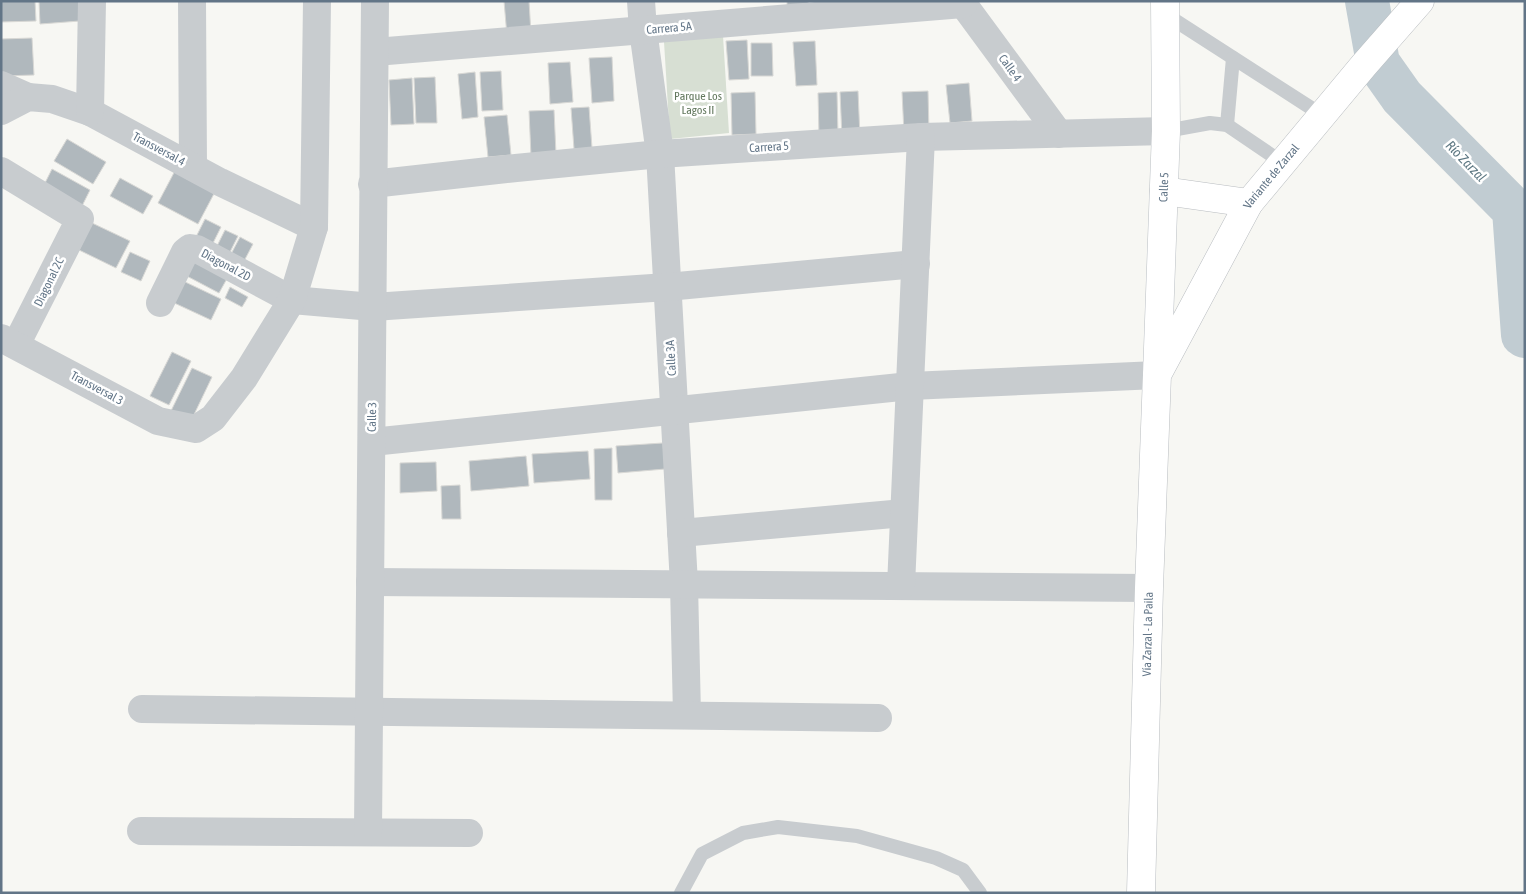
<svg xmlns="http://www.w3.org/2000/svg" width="1526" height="894" font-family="'Asap Condensed',sans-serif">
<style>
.green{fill:#d7dfd3}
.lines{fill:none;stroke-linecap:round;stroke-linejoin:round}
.river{stroke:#c1ccd2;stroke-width:44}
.building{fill:#b0b8bd;stroke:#d8d8d5}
.secondary-casing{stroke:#babfc4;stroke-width:29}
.primary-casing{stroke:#b9bdc1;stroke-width:29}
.service{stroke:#c8cccf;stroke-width:14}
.minor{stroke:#c8cccf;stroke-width:28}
.secondary{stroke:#fff;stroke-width:28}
.primary{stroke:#fff;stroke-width:28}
.labels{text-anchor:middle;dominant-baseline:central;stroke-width:5;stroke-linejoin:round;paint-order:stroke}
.street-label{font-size:12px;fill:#627587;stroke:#fff}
.park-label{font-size:12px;fill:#63785e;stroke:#fff}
.water-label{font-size:14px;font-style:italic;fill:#5e7883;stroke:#fff}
</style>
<rect width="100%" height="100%" fill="#f7f7f3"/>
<polygon class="green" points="723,36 729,133 670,139 664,42"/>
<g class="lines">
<polyline class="river" points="1367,1 1378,63 1402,97 1514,210 1523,335 1525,336"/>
</g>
<g class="building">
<polygon points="1,1 35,1 36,21 1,22"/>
<polygon points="39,1 79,1 80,21 40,24"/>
<polygon points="504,1 529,1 531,34 507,36"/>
<polygon points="787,1 808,1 809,7 787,8"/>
<polygon points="32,38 34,75 1,76 1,39"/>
<polygon points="747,40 749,79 729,80 726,41"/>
<polygon points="815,41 817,85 796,86 793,42"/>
<polygon points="751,43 772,43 773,76 751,76"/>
<polygon points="612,57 614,101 592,103 589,58"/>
<polygon points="570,62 573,102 550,104 548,63"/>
<polygon points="501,71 503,110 482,111 480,72"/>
<polygon points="475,72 478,117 462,119 458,74"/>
<polygon points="435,77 437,123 416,123 414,78"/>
<polygon points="412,78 414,124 391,125 389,80"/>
<polygon points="969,83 972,121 950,123 946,85"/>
<polygon points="858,91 860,137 842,137 840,92"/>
<polygon points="928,91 929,133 904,133 902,92"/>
<polygon points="755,92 756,134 732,135 731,93"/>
<polygon points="837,92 838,135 819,136 818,93"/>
<polygon points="589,107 592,148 574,149 571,108"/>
<polygon points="554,110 556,154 531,156 529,111"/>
<polygon points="507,115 511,155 488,157 484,117"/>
<polygon points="67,139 106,162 93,184 54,161"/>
<polygon points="177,167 217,188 198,224 158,203"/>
<polygon points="52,169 90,190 80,210 42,189"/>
<polygon points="120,178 153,196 143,214 110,196"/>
<polygon points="205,219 221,227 212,245 196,237"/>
<polygon points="92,223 130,241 116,268 79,250"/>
<polygon points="225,230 238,236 228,256 215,250"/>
<polygon points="240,237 253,244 243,263 230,256"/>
<polygon points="130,252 150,261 141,281 121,272"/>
<polygon points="193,255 229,275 219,293 183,274"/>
<polygon points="181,280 221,299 211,320 170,301"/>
<polygon points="230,287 248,297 242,307 225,298"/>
<polygon points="172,352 191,361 169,405 150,396"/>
<polygon points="192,368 212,377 189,425 169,415"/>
<polygon points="663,443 665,469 618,473 616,446"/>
<polygon points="612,448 612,500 595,500 594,449"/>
<polygon points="588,451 590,479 534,483 532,454"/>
<polygon points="526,456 529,486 471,491 469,461"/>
<polygon points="436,462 437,491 400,493 400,463"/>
<polygon points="460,485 461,519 442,519 441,486"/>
</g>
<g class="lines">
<g class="secondary-casing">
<g id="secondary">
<path id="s1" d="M1157,375L1166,131L1165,1"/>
</g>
</g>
<g class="primary-casing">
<g id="primary">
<polyline points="1164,191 1249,203"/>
<path id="s2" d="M1141,893L1149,588L1157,375L1249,203L1364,65L1420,1"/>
</g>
</g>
<g class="service">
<polyline points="1165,14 1322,115"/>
<polyline points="1227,125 1233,58"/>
<polyline points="1166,131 1210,123 1227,125 1283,163"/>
<polyline points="681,893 702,854 743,833 778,827 857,836 936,858 963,870 980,893"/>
</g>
<g class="minor">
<polyline points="192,1 193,167"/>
<polyline points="641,1 643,30 660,154 684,584 687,715"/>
<polyline points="961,1 1059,134"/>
<polyline points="375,52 963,4"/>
<polyline points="1,85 28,97"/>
<polyline points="1,111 28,97 52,99 90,112 220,182 314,227"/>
<polyline points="90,112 92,1"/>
<polyline points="1,171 80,219 16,345"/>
<polyline points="372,184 516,168 660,154 921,137 1166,131"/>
<polyline points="160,303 185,252 190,248 197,249 292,300 373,307 667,287 916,264"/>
<polyline points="1,338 158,421 196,429 213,418 244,378 292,300 314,227 317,1"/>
<polyline points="372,442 910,386 1157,375"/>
<polyline points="681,533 904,513"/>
<polyline points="370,582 1149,588"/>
<polyline points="901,586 921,137"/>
<polyline points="142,709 878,718"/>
<polyline points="141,831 469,833"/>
<path d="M368,832C371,555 372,278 375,1"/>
</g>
<use href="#secondary" class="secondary"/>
<use href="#primary" class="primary"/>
</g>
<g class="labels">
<g class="street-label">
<text transform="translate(669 28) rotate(-5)">Carrera 5A</text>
<text transform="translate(1010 68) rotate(54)">Calle 4</text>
<text transform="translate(769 147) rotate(-4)">Carrera 5</text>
<text transform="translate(159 149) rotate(28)">Transversal 4</text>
<text stroke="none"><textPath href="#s2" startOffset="748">Variante de Zarzal</textPath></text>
<text stroke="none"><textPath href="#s1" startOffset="188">Calle 5</textPath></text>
<text transform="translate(226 265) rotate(28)">Diagonal 2D</text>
<text transform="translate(49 282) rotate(-64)">Diagonal 2C</text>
<text transform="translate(671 358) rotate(-93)">Calle 3A</text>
<text transform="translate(97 388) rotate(28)">Transversal 3</text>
<text transform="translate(372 417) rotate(-89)">Calle 3</text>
<text stroke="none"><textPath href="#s2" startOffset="259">Vía Zarzal - La Paila</textPath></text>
</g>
<g class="park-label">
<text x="698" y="96">Parque Los<tspan x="698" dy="14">Lagos II</tspan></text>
</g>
<g class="water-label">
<text transform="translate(1466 161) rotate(46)">Río Zarzal</text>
</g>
</g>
<rect width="1526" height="894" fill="none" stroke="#627587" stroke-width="5"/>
</svg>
